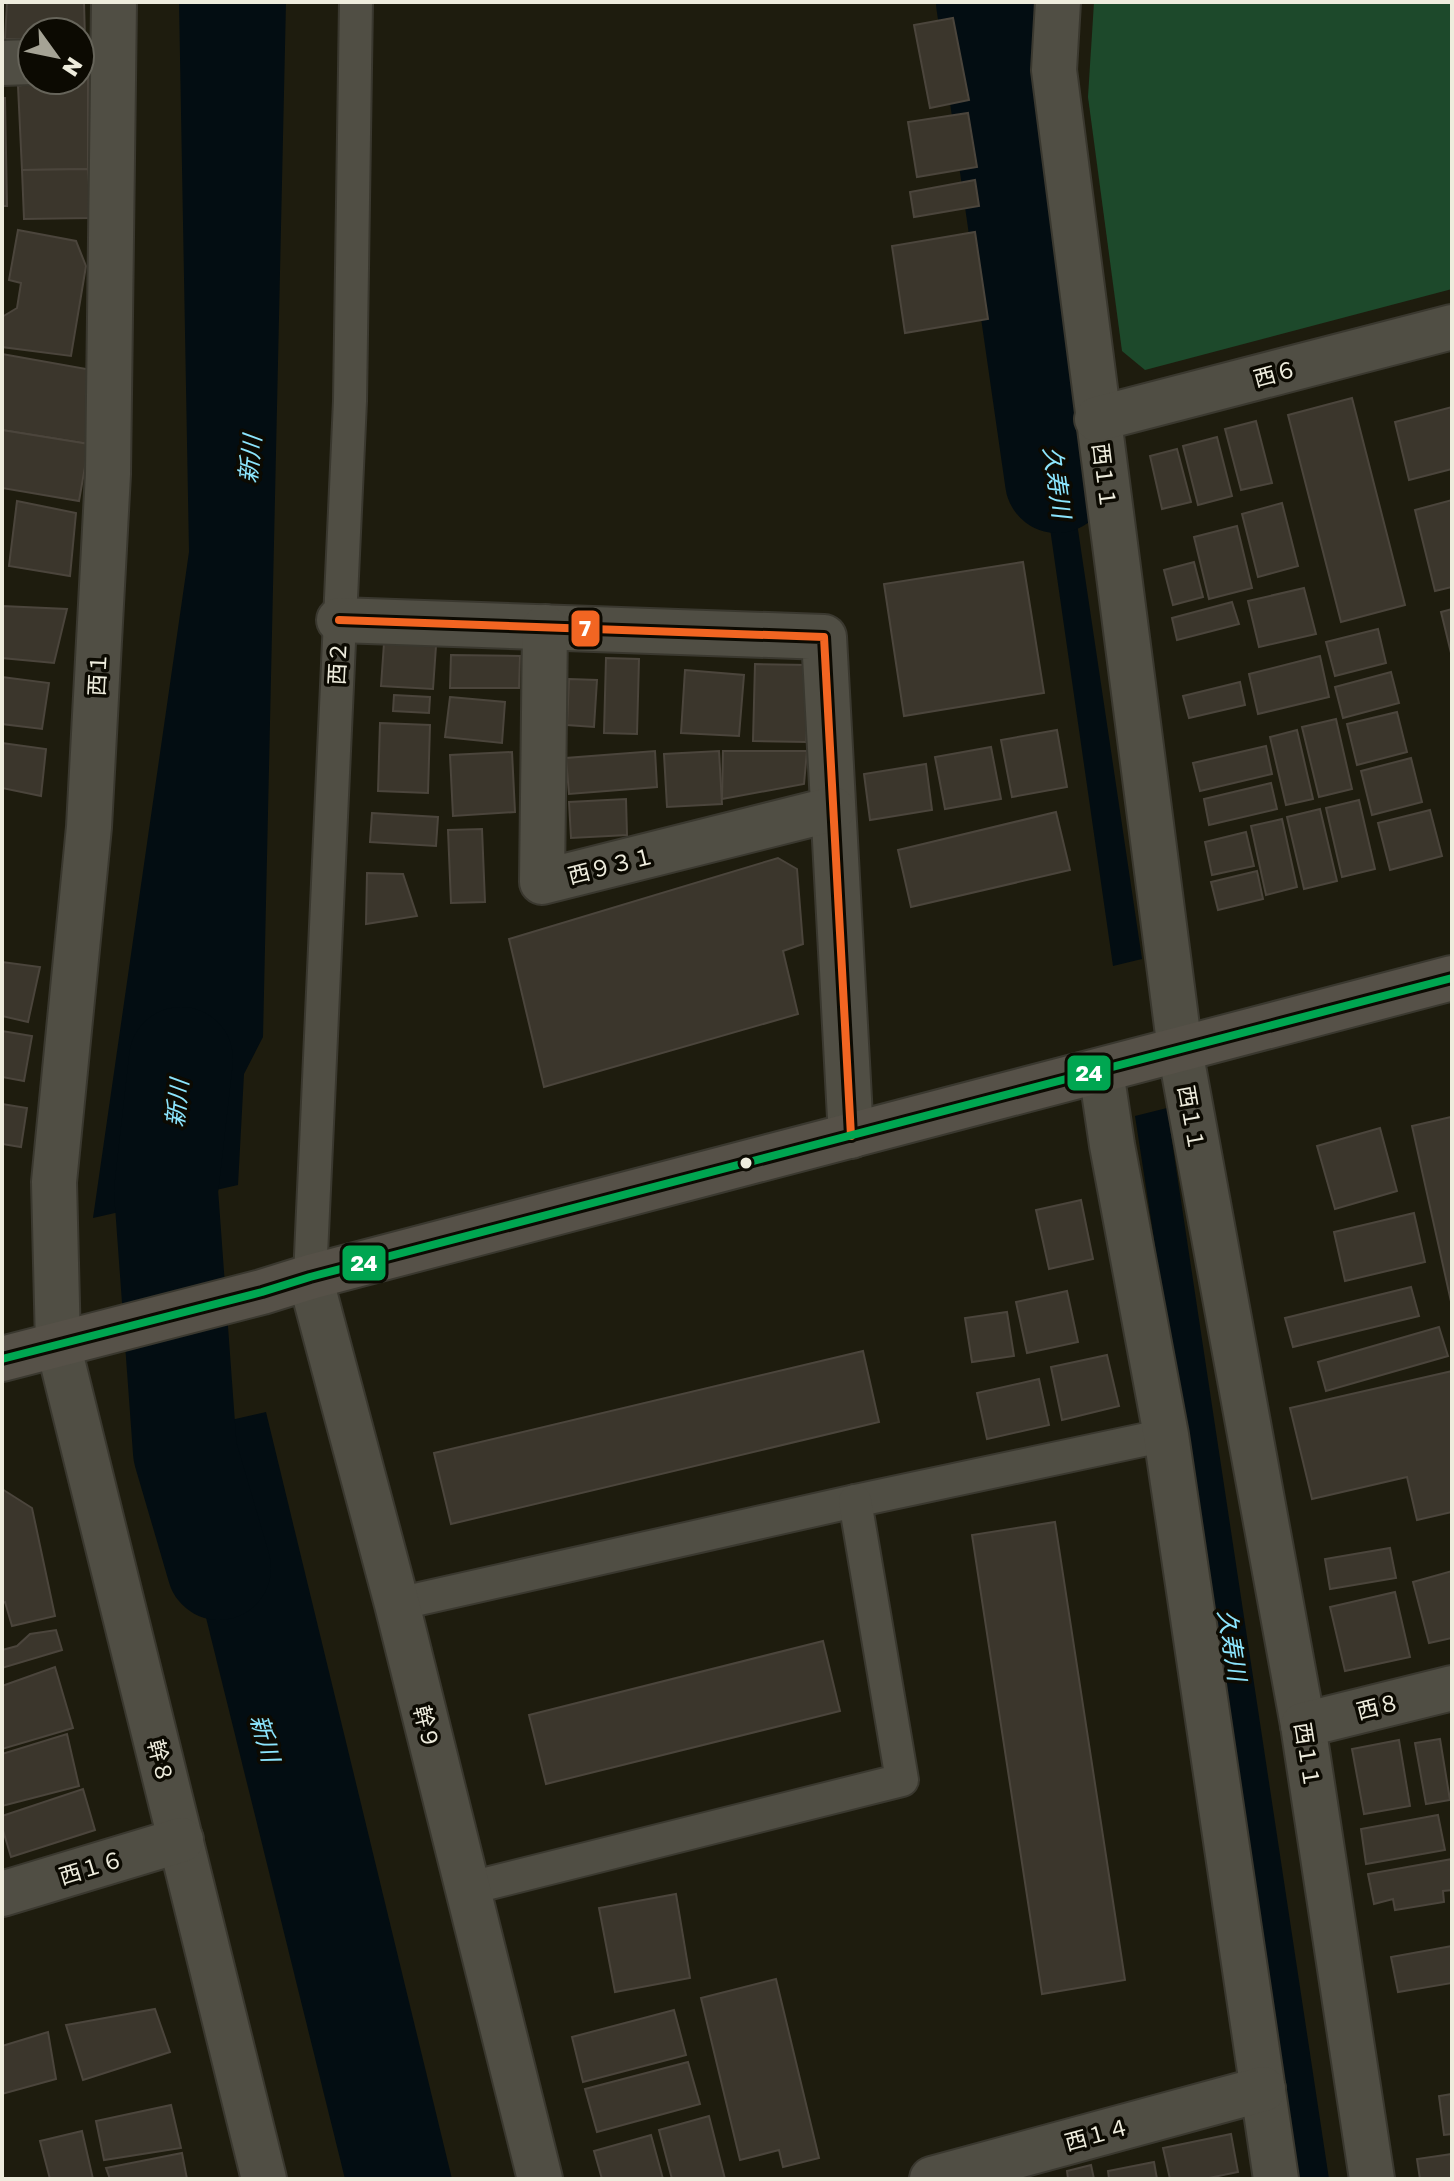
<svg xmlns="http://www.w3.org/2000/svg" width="1454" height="2181" font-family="'Golos Text','Noto Sans JP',sans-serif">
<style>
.green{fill:#1d492b}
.water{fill:#030d12}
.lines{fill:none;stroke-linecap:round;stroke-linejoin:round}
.river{stroke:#030d12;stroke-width:104}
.building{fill:#3b362c;stroke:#4b453c;stroke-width:2}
.lane-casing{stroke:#3a382f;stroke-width:36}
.street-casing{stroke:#3a382f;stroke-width:48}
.secondary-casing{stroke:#3a382f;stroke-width:48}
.lane{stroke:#504e44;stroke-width:32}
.street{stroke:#504e44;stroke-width:44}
.secondary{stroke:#565148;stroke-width:44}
.bus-1-casing{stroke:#0c0a02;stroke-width:14}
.bus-2-casing{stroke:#0c0a02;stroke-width:14}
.bus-1{stroke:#f26522;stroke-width:8}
.bus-2{stroke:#00a651;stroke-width:8}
.bus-dot{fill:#eeecdd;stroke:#0c0a02;stroke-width:3}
.labels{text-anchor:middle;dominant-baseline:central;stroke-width:7;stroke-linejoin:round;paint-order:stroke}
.street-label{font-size:22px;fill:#eeecdd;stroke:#0c0a02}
.water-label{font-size:24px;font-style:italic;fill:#8ce5fd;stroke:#0c0a02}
.line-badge{stroke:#0c0a02;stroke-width:3}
.badge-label{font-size:22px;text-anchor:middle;font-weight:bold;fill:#fff}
</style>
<rect width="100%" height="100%" fill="#1e1c0e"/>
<polygon class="green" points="1094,2 1452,2 1452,289 1145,370 1122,351 1088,97"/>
<g class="water">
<polygon points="179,2 286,2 263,1037 244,1074 238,1185 93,1218 189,552"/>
<polygon points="1049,335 1142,959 1113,966 1023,341"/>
<polygon points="1167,1108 1329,2179 1299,2179 1135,1116"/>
<polygon points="266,1412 452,2179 345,2179 161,1436"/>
</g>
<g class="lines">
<g class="river">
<polyline points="988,2 1057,481"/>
<polyline points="181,1059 166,1191 185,1452 219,1568"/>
</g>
</g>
<g class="building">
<polygon points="7,2 84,2 85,40 80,40 80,32 32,32 32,39 5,39"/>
<polygon points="953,18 969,100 930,108 914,25"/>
<polygon points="88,71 88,169 22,170 18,86 46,80 80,80 80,73"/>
<polygon points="2,98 5,98 7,206 2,206"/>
<polygon points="968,113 977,167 917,177 908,122"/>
<polygon points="88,169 91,218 24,219 22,170"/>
<polygon points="975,180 979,206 914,217 910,192"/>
<polygon points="18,230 76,241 86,266 71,356 2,347 2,317 17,308 21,283 9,280"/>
<polygon points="975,232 988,319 905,333 892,246"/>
<polygon points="2,354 92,370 89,444 2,430"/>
<polygon points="1352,398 1405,605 1341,622 1288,415"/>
<polygon points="1452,407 1452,469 1409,480 1395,422"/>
<polygon points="1256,421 1272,483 1241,490 1225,429"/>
<polygon points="2,430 89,444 79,501 2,488"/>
<polygon points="1217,437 1232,496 1198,505 1183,446"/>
<polygon points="1177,449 1191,502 1162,509 1150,456"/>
<polygon points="1452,500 1452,587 1435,591 1415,510"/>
<polygon points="17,501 76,513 70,576 9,566"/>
<polygon points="1282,503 1298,566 1258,577 1242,514"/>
<polygon points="1237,526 1252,588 1209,599 1194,537"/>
<polygon points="1023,562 1044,693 904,716 884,584"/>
<polygon points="1194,562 1203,597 1173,605 1164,570"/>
<polygon points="1304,588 1316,634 1259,647 1248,601"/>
<polygon points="1232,602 1239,624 1177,640 1172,618"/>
<polygon points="2,606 67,609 54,663 2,658"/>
<polygon points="1452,609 1452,657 1441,612"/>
<polygon points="1378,629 1386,663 1335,676 1326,642"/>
<polygon points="384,643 436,646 433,689 381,686"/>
<polygon points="451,655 520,656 519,688 450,688"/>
<polygon points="1320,656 1329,697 1258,714 1249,674"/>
<polygon points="606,658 639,659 637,734 604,733"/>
<polygon points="755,664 808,665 806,742 753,741"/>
<polygon points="685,670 744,675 739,736 681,733"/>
<polygon points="1391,672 1399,703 1343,718 1335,687"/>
<polygon points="2,677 49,683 42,729 2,724"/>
<polygon points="569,679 597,680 594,727 567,725"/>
<polygon points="1240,682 1245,705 1189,718 1183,696"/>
<polygon points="394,695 430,697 429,713 393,711"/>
<polygon points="450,697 505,702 502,743 445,737"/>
<polygon points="1397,712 1407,752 1357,765 1347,724"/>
<polygon points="1336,719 1352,789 1319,797 1302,727"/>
<polygon points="380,723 430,725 428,793 378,791"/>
<polygon points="1057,730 1067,787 1012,797 1001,740"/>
<polygon points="1297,730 1313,799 1286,805 1270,737"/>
<polygon points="2,743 46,749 41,796 2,788"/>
<polygon points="1266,746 1272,774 1200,791 1193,763"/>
<polygon points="991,747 1001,799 945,809 935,757"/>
<polygon points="655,751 657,787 569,794 566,758"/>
<polygon points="719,751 722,804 667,807 664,754"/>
<polygon points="723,751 807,751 804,784 722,799"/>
<polygon points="512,752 515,812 453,816 450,755"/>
<polygon points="1411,758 1422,802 1372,815 1361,771"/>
<polygon points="926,764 932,810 870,820 864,774"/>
<polygon points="1271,783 1277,809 1209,825 1204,799"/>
<polygon points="626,799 627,835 571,838 569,802"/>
<polygon points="1359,800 1375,869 1342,877 1326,808"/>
<polygon points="1320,809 1337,881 1304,889 1287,817"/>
<polygon points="1430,810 1442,856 1390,870 1378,823"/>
<polygon points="1056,812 1070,870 911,907 898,850"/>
<polygon points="372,813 438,817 436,846 370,842"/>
<polygon points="1282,819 1297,887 1266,895 1251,826"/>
<polygon points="482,829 485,902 451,903 448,830"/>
<polygon points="1246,832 1254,866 1212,875 1205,842"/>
<polygon points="778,858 797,869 803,944 783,951 798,1014 544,1087 509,939"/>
<polygon points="1257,871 1263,899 1218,910 1211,882"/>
<polygon points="367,873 403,874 417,916 366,924"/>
<polygon points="2,962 40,967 28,1022 2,1016"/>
<polygon points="2,1031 32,1036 24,1081 2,1077"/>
<polygon points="2,1104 27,1108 21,1147 2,1144"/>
<polygon points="1451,1117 1452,1122 1452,1306 1412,1126"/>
<polygon points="1380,1128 1397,1191 1335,1209 1317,1146"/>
<polygon points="1081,1200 1093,1259 1049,1269 1036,1210"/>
<polygon points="1414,1213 1425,1262 1345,1281 1334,1232"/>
<polygon points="1411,1287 1419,1316 1293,1347 1285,1318"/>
<polygon points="1067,1291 1078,1342 1027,1353 1016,1302"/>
<polygon points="1007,1312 1014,1356 972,1362 965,1318"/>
<polygon points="1439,1327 1448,1356 1326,1391 1318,1362"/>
<polygon points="863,1351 879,1422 451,1524 434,1453"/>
<polygon points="1107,1355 1119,1406 1062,1420 1051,1367"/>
<polygon points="1452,1371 1452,1512 1417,1520 1407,1477 1312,1499 1290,1408"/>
<polygon points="1039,1379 1049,1425 987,1439 977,1393"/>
<polygon points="2,1489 32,1508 55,1616 12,1626 5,1602 2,1603"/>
<polygon points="1055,1522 1125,1980 1042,1994 972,1535"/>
<polygon points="1390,1548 1396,1578 1330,1589 1325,1559"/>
<polygon points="1452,1571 1452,1638 1429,1643 1413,1582"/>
<polygon points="1395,1592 1410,1657 1345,1671 1330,1607"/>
<polygon points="56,1630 62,1650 2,1668 2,1650 17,1646 30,1634"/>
<polygon points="823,1641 840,1711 546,1784 529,1715"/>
<polygon points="55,1667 73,1728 2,1749 2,1686"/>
<polygon points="67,1734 79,1786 2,1806 2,1754"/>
<polygon points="1440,1739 1450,1800 1426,1804 1415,1743"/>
<polygon points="1399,1740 1410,1806 1364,1814 1352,1749"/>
<polygon points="83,1789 95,1830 11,1857 2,1827 2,1816"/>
<polygon points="1438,1815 1445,1850 1366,1864 1361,1829"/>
<polygon points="1452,1859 1452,1890 1443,1891 1444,1902 1395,1910 1393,1899 1374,1904 1368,1874"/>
<polygon points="676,1894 690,1978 615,1992 599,1908"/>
<polygon points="1452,1946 1452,1983 1398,1992 1391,1957"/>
<polygon points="776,1979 819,2158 783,2167 779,2150 740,2160 701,1998"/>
<polygon points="155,2009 170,2052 83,2080 66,2025"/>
<polygon points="674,2010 686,2055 583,2082 572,2037"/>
<polygon points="48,2032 56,2079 2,2094 2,2046"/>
<polygon points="688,2062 700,2104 597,2132 585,2089"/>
<polygon points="1452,2094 1452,2134 1444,2135 1439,2096"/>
<polygon points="171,2105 181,2148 104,2160 96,2121"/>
<polygon points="709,2116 725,2179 672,2179 659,2130"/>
<polygon points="82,2131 93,2179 50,2179 40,2141"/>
<polygon points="1231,2134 1238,2172 1204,2179 1170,2179 1163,2148"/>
<polygon points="651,2135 663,2179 602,2179 594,2151"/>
<polygon points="182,2153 187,2179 110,2179 106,2168"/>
<polygon points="1452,2154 1452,2179 1420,2179 1417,2159"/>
<polygon points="1154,2162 1157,2179 1109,2179 1108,2171"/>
<polygon points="1091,2165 1094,2179 1068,2179 1067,2171"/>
</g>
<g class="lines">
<g class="lane-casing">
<g id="lane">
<polyline points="310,1277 350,401 356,2"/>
<polyline points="397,1604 855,1501 1166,1435"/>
<polyline points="466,1889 902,1780 855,1501"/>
</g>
</g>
<g class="street-casing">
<g id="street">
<polyline points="114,2 108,474 89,827 54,1182 58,1344 264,2179"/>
<polyline points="1058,2 1054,70 1180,1050 1303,1725 1372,2179"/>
<polyline points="2,63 32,62"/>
<polyline points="1097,419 1452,327"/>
<polyline points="339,620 824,637 851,1136"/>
<polyline points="545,627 542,882 833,809"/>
<polyline points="1101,1071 1112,1145 1166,1435 1276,2179"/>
<polyline points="310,1277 397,1604 540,2179"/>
<polyline points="1303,1725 1452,1688"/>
<polyline points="2,1894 181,1840"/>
<polyline points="932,2179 1263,2089"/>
</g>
</g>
<g class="secondary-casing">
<polyline id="secondary" points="2,1359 262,1292 310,1277 1452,978"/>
</g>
<use href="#lane" class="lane"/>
<use href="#street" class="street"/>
<use href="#secondary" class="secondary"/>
<g class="bus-1-casing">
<polyline id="bus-1" points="339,620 824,637 851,1136"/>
</g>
<g class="bus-2-casing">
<polyline id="bus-2" points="2,1359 262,1292 310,1277 1452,978"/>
</g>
<use href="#bus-1" class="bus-1"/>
<use href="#bus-2" class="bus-2"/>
</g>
<circle class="bus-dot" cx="746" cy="1163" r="7"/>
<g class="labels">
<g class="street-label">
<text transform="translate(1275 373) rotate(-15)">西６</text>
<text transform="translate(1105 476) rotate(83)">西１１</text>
<text transform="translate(337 663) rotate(-87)">西２</text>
<text transform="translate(97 674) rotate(-87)">西１</text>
<text transform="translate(611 865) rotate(-14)">西９３１</text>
<text transform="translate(1192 1118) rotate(80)">西１１</text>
<text transform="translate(1378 1706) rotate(-14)">西８</text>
<text transform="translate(427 1727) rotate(76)">幹９</text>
<text transform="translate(1308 1755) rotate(81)">西１１</text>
<text transform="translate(161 1761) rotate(76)">幹８</text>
<text transform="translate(91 1867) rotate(-17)">西１６</text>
<text transform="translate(1097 2134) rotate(-15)">西１４</text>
</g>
<g class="water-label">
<text transform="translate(249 459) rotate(-84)">新川</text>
<text transform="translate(1058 482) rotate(82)">久寿川</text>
<text transform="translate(176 1103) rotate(-84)">新川</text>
<text transform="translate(1233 1645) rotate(81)">久寿川</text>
<text transform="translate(266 1738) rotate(74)">新川</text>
</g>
</g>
<g class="line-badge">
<rect x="570" y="609" width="31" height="39" rx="8" fill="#f26522"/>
<rect x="1066" y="1054" width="46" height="38" rx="8" fill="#00a651"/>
<rect x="341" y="1244" width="46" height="38" rx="8" fill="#00a651"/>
</g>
<g class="badge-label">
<text x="585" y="636">7</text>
<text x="1089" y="1081">24</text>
<text x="364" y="1271">24</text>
</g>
<rect width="1454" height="2181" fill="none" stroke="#eeecdd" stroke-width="8"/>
<g transform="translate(56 56) rotate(123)"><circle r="38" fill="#0c0a02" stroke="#66645a" stroke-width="2"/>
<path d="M0-6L14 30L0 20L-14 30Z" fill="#a5a395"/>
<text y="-12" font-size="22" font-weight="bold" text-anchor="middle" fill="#eeecdd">N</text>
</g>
</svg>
